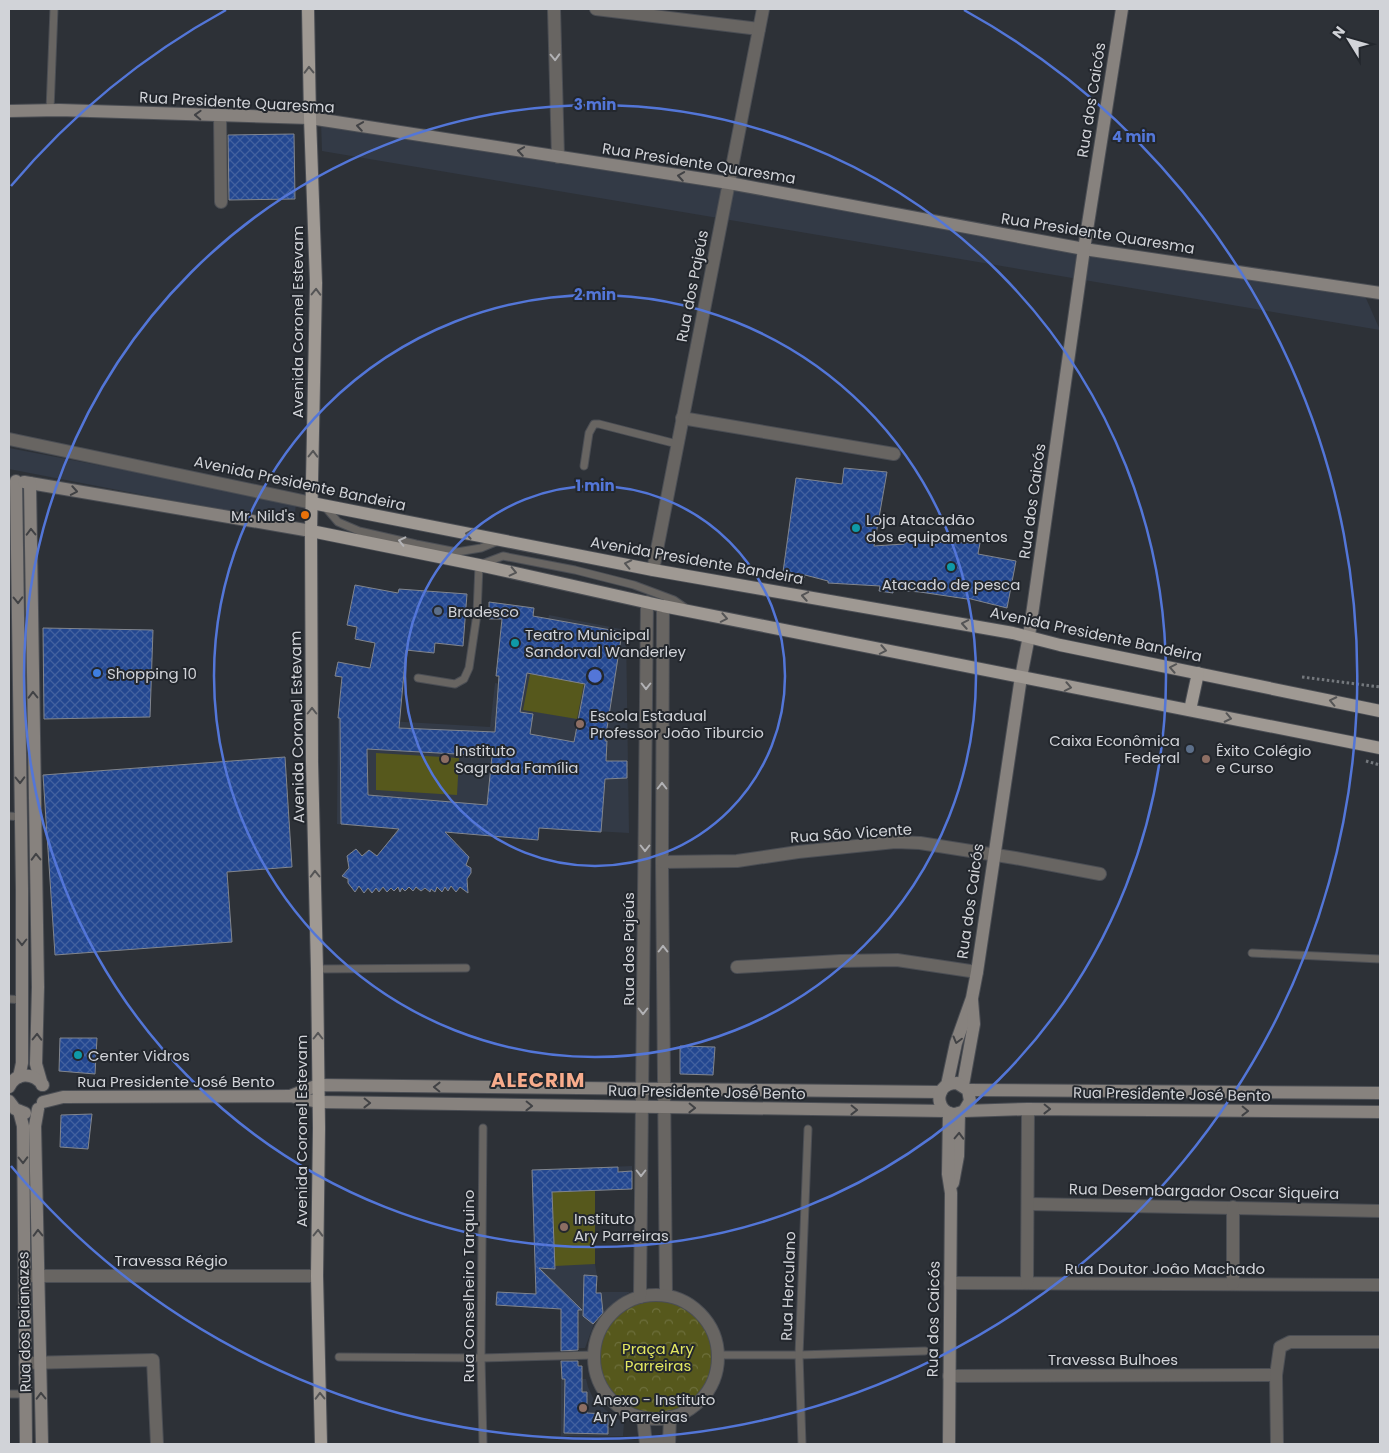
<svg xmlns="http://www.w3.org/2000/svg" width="1389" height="1453" font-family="Poppins,sans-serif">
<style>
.built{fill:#333a46}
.grass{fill:#56581c}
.forest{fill:url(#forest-crowns)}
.building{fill:url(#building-cross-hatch);stroke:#81858d;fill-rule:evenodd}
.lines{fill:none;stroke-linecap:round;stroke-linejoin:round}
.lane-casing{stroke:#4b4e54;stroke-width:9}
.street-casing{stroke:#4b4e54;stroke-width:14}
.secondary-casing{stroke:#4b4e54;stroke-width:14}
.primary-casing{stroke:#4b4e54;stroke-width:14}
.path{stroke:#74787d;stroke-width:3;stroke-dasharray:2.5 2.5;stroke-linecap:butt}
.lane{stroke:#686562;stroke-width:7}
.street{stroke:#686562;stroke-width:12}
.secondary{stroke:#87827e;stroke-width:12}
.primary{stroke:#9f9993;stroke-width:12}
.oneway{stroke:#b2b2b5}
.oneway2{stroke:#555556}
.oneway3{stroke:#414245}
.ring{fill:none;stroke:#5376d8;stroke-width:2.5}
.food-dot{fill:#e8710a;stroke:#23272d;stroke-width:2}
.culture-dot{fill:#0f9aa8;stroke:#23272d;stroke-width:2}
.service-dot{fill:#5c6f8a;stroke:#23272d;stroke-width:2}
.shop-dot{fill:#3f7fe0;stroke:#23272d;stroke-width:2}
.education-dot{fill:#8d6e63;stroke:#23272d;stroke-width:2}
.labels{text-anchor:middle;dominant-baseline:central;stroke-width:4;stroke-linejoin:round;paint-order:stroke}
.street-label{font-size:15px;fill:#d1d3d8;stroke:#23272d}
.poi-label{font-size:15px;fill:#d1d3d8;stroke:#23272d;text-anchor:start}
.park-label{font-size:15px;fill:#e3e760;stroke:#23272d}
.district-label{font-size:20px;font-weight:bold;letter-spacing:1px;fill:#f8ac8c;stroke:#23272d}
.centre{fill:#5376d8;stroke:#23272d;stroke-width:2.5}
.ring-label{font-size:15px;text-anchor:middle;font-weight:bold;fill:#5376d8;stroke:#23272d;stroke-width:4;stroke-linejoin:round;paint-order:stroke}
</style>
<defs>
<pattern id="forest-crowns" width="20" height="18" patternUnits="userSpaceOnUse" patternTransform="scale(1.25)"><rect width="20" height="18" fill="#56581c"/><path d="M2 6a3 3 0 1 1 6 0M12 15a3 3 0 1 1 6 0" fill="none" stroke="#6d6f3c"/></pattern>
<pattern id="building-cross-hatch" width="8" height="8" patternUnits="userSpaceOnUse" patternTransform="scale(1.25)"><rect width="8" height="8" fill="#234790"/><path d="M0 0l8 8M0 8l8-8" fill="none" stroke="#42619f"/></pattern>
</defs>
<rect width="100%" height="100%" fill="#2d3137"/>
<g class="built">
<polygon points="321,121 1365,296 1380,330 322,151"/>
<polygon points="9,448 296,503 294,524 9,469"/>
<polygon points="549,615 626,630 629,833 540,828 538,840 337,824 338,718 490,727 495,683 523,687 527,674 537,675"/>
<polygon points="632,1166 632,1189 595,1191 595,1264 597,1276 596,1292 630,1292 619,1299 595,1321 585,1348 561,1349 560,1308 496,1305 497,1292 537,1294 532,1170"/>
<polygon points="561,1379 586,1379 588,1387 593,1398 608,1412 624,1423 623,1436 561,1436"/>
</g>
<g class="grass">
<polygon points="530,674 584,683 577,719 523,710"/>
<polygon points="376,753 459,758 457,795 376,790"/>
<polygon points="595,1191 595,1264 555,1266 552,1192"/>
</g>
<circle class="forest" cx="658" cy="1357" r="59"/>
<g class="building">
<polygon points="294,134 295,199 229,200 228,135"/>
<polygon points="844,468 887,472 874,546 904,544 904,542 980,543 978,554 1016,561 1007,608 967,598 967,599 920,592 893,590 893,593 879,591 880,586 828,583 828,581 805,575 804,578 783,572 796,478 842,484"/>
<path d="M355,585L398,593L399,589L467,594L463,646L435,643L434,653L406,650L399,728L495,732L499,676H496L502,619H489V602L534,608L533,616L622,632L605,741H607L606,761H627V778L605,779L601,832L539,828L538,840L445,832L469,857L466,865L471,868V873L467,879L468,893L460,887L456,892L451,886L448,891L445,887L442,892L437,887L435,892L431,889L430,892L425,888L421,891L416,887L413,891L409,887L405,891L402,888L400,892L398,887L394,891L391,888L387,892L383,887L379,892L376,888L372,893L368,888L364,893L359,886L355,892L348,883V879L342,876L349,868L347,856L356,849L362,856L369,850L377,856L399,829L341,824L340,718H338L342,677L335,676L338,662L370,668L375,643L355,639L357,627L347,625ZM527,673L585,684L574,742L530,734L533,714L520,712ZM367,749L492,756L487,805L368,795Z"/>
<polygon points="43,628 153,630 150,717 44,719"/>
<polygon points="285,757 292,867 227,872 232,942 55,955 43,775"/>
<polygon points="60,1038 97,1038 95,1074 59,1071"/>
<polygon points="680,1046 715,1047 713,1075 680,1074"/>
<polygon points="92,1114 88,1149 60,1147 61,1115"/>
<polygon points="618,1167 618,1172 632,1171 632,1189 552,1192 555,1269 539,1268 582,1310 578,1310 578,1350 561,1351 561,1309 496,1305 497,1292 536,1294 532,1170"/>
<polygon points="584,1275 597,1276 596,1293 601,1293 603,1313 593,1324 583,1316"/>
<polygon points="561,1361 578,1361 578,1366 582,1366 582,1392 587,1392 587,1413 608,1414 608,1434 564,1433 565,1379 562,1379"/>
</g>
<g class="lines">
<g class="lane-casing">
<g id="lane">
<polyline points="50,110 54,9"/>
<polyline points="584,466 589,433 594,424 599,424 677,444"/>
<polyline points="326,508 338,522 359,531 416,544 457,552 481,548 498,541"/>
<polyline points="418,678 455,684 464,679 469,668 477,614 479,565 503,556 575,570 634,585 674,600 684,607"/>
<polyline points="9,816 21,817"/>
<polyline points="1252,953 1380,959"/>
<polyline points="317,969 466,968"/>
<polyline points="9,999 22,1000"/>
<polyline points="483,1128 481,1358 483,1444"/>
<polyline points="718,1355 799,1355 925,1351"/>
<polyline points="339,1357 481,1358 594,1355"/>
<polyline points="9,1394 25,1394"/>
<polyline points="802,1444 799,1355 808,1129"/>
</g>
</g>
<g class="street-casing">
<g id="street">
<polyline points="554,9 558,157"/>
<polyline points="596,9 759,29"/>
<polyline points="220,115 221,202"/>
<polyline points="682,418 894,454"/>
<polyline points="9,439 312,503"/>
<polyline points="653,570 763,9"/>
<polyline points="663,606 662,862 666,1295"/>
<polyline points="662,862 737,861 798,852 895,842 920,843 1015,858 1100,874"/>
<polyline points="737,967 840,961 897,960 977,972"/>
<polyline points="1028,1204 1380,1211"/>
<polyline points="27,1276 317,1276"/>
<polyline points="950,1283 1380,1285"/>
<polyline points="1027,1283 1028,1109"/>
<polyline points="1233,1284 1233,1207"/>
<circle cx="656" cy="1357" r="62"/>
<polyline points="640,1297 647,602"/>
<polyline points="25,1363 153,1360 157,1444"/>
<polyline points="949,1376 1276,1375"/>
<polyline points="643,1418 646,1444"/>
<polyline points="650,1444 669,1442"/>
<polyline points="669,1444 670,1417"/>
<polyline points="1277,1444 1276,1375 1280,1347 1290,1342 1380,1342"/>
</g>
</g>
<g class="secondary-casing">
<g id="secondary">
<polyline points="9,111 59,110 310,118 729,183 1084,249 1380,293"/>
<polyline points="16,481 22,890 22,1063 19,1077"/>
<polyline points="24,482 311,531"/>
<polyline points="30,483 38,987 36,1064 42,1085"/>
<polyline points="947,1085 956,1043 972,998 977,972 1021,677 1029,636 1084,249 1122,9"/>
<polyline points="963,1085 974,1024 972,1000"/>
<path d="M9,1087C16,1072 33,1072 43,1085"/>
<polyline points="968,1090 1380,1093"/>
<polyline points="290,1096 318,1085 941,1092"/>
<polyline points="9,1101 15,1109 25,1113"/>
<polyline points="43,1102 63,1097 290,1096 318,1102 945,1111"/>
<polyline points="38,1109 35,1126 42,1444"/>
<polyline points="19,1111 23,1126 26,1444"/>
<path d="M964,1111L970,1101L968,1090L957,1083C928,1083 938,1125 964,1111L1028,1109L1380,1112"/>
<polyline points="953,1183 958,1156 959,1113"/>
<polyline points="949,1444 951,1193 948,1174 949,1113"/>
</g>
</g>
<g class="primary-casing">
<g id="primary">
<polyline points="308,9 310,118 316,283 311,531 312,762 317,969 319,1128 317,1276 321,1444"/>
<polyline points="312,503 653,570 1013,633 1060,645 1380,711"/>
<polyline points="311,531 479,565 663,606 1380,748"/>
<polyline points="1190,710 1198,673"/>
</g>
</g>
<g class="path">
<polyline points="1302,677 1380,687"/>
<polyline points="1366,761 1380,765"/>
</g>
<use href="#lane" class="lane"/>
<use href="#street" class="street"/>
<use href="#secondary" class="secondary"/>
<use href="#primary" class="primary"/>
</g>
<defs><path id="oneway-chevron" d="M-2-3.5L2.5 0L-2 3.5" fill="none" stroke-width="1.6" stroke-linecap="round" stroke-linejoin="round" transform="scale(1.25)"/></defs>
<g class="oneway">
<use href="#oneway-chevron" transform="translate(555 57) rotate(88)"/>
<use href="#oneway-chevron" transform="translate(402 541) rotate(-167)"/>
<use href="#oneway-chevron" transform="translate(646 686) rotate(90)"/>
<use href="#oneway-chevron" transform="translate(662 786) rotate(-90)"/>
<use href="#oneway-chevron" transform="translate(645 848) rotate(90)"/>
<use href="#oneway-chevron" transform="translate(663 949) rotate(-90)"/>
<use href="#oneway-chevron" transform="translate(643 1011) rotate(90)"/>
<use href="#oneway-chevron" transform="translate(641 1173) rotate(90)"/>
</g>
<g class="oneway2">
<use href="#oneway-chevron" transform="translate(309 70) rotate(-91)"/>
<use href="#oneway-chevron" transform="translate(316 292) rotate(-89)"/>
<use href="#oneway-chevron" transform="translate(313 454) rotate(-89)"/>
<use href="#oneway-chevron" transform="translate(469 534) rotate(-169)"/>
<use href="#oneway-chevron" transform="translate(628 564) rotate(-168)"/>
<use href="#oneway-chevron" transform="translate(513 572) rotate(13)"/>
<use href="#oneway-chevron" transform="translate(805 596) rotate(-170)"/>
<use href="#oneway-chevron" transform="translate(724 618) rotate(11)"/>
<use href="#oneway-chevron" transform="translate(965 624) rotate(-170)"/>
<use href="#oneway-chevron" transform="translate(883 650) rotate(11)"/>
<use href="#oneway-chevron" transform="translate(1173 668) rotate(-169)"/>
<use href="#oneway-chevron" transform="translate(1068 687) rotate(11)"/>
<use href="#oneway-chevron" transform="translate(1333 701) rotate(-168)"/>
<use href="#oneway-chevron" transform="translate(312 711) rotate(-90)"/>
<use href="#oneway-chevron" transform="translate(1228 718) rotate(12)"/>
<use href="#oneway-chevron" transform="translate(315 874) rotate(-91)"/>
<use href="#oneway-chevron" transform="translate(318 1036) rotate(-90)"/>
<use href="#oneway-chevron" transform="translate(318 1233) rotate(-89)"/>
<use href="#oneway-chevron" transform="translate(320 1396) rotate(-91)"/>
</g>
<g class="oneway3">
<use href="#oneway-chevron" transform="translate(198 115) rotate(-178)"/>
<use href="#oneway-chevron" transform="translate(360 126) rotate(-171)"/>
<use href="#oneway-chevron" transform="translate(521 151) rotate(-171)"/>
<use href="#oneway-chevron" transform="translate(681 176) rotate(-171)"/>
<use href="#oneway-chevron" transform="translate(74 491) rotate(10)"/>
<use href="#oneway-chevron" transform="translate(31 532) rotate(-91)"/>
<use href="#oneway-chevron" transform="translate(18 600) rotate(89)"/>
<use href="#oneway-chevron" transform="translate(33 695) rotate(-91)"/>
<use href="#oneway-chevron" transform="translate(20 780) rotate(89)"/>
<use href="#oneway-chevron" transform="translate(36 857) rotate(-91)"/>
<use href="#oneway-chevron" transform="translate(22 942) rotate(90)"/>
<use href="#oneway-chevron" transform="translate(37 1037) rotate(-89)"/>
<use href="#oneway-chevron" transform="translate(957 1040) rotate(105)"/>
<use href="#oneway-chevron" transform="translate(437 1087) rotate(-179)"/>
<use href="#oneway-chevron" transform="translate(367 1103) rotate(1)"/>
<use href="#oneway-chevron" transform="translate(529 1106) rotate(1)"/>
<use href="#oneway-chevron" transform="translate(692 1108) rotate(1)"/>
<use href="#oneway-chevron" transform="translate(1047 1109) rotate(1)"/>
<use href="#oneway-chevron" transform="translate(854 1110) rotate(1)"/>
<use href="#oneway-chevron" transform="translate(1245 1111) rotate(1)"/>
<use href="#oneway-chevron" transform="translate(959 1136) rotate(-88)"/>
<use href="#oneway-chevron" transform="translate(23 1160) rotate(89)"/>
<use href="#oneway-chevron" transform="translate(38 1233) rotate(-91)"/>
<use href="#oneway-chevron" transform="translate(41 1396) rotate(-91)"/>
</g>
<g class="ring">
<circle cx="595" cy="676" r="190"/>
<circle cx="595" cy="676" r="381"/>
<circle cx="595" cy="676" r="571"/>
<path d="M11 186A762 762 0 0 1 226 10M964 10A762 762 0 1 1 11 1166"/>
</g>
<circle class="food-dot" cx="305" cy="515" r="5"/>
<g class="culture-dot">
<circle cx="856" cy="528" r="5"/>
<circle cx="951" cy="567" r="5"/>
<circle cx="515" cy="643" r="5"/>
<circle cx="78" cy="1055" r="5"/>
</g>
<g class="service-dot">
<circle cx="438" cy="611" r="5"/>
<circle cx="1190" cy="749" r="5"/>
</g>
<circle class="shop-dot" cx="97" cy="673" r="5"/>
<g class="education-dot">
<circle cx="580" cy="724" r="5"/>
<circle cx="445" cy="759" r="5"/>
<circle cx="1206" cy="759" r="5"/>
<circle cx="564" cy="1227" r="5"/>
<circle cx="583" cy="1408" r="5"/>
</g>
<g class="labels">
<g class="street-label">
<text transform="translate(1091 100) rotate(-81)">Rua dos Caicós</text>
<text transform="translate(237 102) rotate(3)">Rua Presidente Quaresma</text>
<text transform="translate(699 163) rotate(9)">Rua Presidente Quaresma</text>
<text transform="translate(1098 233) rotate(9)">Rua Presidente Quaresma</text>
<text transform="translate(692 286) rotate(-79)">Rua dos Pajeús</text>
<text transform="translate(297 322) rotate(-90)">Avenida Coronel Estevam</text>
<text transform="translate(300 483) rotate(12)">Avenida Presidente Bandeira</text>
<text transform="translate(1032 501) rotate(-82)">Rua dos Caicós</text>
<text transform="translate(697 560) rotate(10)">Avenida Presidente Bandeira</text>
<text transform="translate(1096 634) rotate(12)">Avenida Presidente Bandeira</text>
<text transform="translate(297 727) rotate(-91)">Avenida Coronel Estevam</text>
<text transform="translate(851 833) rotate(-4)">Rua São Vicente</text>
<text transform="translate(970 901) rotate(-82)">Rua dos Caicós</text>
<text transform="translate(628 949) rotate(-90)">Rua dos Pajeús</text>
<text x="176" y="1081">Rua Presidente José Bento</text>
<text transform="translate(707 1092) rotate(1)">Rua Presidente José Bento</text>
<text transform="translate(1172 1094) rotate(1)">Rua Presidente José Bento</text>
<text transform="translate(301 1131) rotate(-90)">Avenida Coronel Estevam</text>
<text transform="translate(1204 1191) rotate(1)">Rua Desembargador Oscar Siqueira</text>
<text x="171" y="1260">Travessa Régio</text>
<text x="1165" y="1268">Rua Doutor Joâo Machado</text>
<text transform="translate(468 1286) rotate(-90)">Rua Conselheiro Tarquino</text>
<text transform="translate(788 1286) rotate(-88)">Rua Herculano</text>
<text transform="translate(933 1319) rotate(-89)">Rua dos Caicós</text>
<text transform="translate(24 1322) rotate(-91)">Rua dos Paianazes</text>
<text x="1113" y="1359">Travessa Bulhoes</text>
</g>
<g class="poi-label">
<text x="295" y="515" text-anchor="end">Mr. Nild's</text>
<text x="866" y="519">Loja Atacadão<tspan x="866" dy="17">dos equipamentos</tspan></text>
<text x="951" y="584" text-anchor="middle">Atacado de pesca</text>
<text x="448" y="611">Bradesco</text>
<text x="525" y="634">Teatro Municipal<tspan x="525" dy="17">Sandorval Wanderley</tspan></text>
<text x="107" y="673">Shopping 10</text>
<text x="590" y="715">Escola Estadual<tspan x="590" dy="17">Professor João Tiburcio</tspan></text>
<text x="1180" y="740" text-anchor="end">Caixa Econômica<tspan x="1180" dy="17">Federal</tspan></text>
<text x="455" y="750">Instituto<tspan x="455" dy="17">Sagrada Família</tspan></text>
<text x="1216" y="750">Êxito Colégio<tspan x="1216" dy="17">e Curso</tspan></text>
<text x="88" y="1055">Center Vidros</text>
<text x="574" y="1218">Instituto<tspan x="574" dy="17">Ary Parreiras</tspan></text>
<text x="593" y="1399">Anexo - Instituto<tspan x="593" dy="17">Ary Parreiras</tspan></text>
</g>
<g class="park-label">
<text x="658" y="1348">Praça Ary<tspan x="658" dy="17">Parreiras</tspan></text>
</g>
<g class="district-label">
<text x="538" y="1080">ALECRIM</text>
</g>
</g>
<circle cx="595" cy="676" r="8" class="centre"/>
<g class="ring-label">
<text x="595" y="110">3 min</text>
<text x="1134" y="142">4 min</text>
<text x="595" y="300">2 min</text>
<text x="595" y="491">1 min</text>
</g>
<rect width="1389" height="1453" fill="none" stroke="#d1d3d8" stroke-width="20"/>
<g transform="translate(1349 40) rotate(307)" stroke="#23272d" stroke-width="4" paint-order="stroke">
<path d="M0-4L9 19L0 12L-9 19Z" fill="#d1d3d8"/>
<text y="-8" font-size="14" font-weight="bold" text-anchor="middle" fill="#d1d3d8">N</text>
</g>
</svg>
